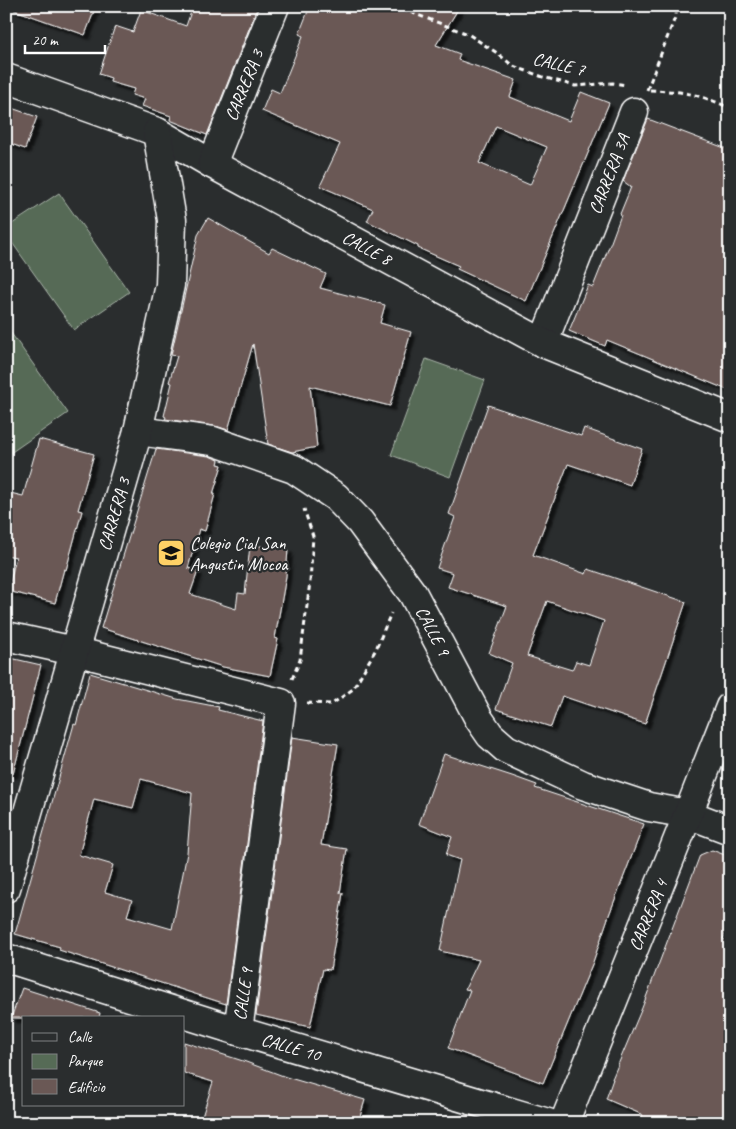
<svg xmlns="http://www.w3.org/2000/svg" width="736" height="1129" font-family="Caveat,sans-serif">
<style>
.green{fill:#566b56;stroke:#aab5aa}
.building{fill:#6a5855;stroke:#fff;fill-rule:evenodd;filter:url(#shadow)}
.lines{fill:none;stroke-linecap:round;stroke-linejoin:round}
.minor-casing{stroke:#fff;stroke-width:31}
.major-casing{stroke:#fff;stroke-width:31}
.path{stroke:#fff;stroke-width:3;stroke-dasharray:5 4;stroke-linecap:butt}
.minor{stroke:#2a2d2e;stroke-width:28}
.major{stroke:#2a2d2e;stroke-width:28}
.labels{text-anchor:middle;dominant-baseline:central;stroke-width:4.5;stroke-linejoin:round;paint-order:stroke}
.street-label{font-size:18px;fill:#fff;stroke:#2a2d2e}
.poi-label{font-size:18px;fill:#fff;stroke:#2a2d2e;text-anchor:start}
</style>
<defs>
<filter id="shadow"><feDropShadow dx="4.5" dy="4.5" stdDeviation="1" flood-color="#0009"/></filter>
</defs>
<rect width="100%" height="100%" fill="#2a2d2e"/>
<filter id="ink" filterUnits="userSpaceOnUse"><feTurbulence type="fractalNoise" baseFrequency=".02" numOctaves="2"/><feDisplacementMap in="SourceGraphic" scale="10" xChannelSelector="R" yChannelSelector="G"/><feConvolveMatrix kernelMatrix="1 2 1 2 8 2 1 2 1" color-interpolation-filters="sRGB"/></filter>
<g filter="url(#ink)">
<g class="green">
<polygon points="59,193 129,292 74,330 6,234 6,228"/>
<polygon points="6,326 68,413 6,456"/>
<polygon points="426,359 485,380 450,477 391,455"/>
</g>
<g class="building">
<polygon points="13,6 96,6 85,35 12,9"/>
<polygon points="193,6 258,6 207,135 170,120 171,116 142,106 145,99 132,95 134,89 110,82 111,78 99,74 115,26 133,32 141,10 186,26"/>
<path d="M310,6H460L436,45L460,54L458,60L516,80L510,97L569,121L581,92L609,103L526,301L457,269L459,266L418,248V246L367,221L373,209L320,186L340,144L262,111L271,89L280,93L303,36L299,34ZM496,126L547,147L530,185L479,163Z"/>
<polygon points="6,106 37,117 25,149 6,142"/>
<polygon points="648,119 730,150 730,391 607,340 605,346 569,331 588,285 593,287 611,242 621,215 620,214 631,187 623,181"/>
<polygon points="208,218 269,253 272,248 326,274 320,288 385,305 380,323 411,332 390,406 310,386 317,447 292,452 268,444 253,344 228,430 215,426 165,419 166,417 164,416 172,383 169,382 177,356 171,355 198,235"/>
<path d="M488,405L581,436L584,428L642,449L630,485L568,464L533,555L586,574L588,569L686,602L645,724L562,696L551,727L496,709L512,663L489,653L507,606L448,587L453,573L437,568L455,517L449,514ZM547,601L604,621L589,665L576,661L572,670L527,656Z"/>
<polygon points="39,439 94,454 78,510 82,511 66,570 64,569 55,603 8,591 16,557 6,555 6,492 23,496"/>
<polygon points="156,449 209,456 219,460 218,464 222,465 213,494 215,494 205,531 199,529 188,568 198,571 190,594 236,609 238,593 245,594 250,545 288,549 286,576 275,638 278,639 270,676 223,667 101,628"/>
<polygon points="6,657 41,665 13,774 6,773"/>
<path d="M90,673L177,699L219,707L218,710L263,721L226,1004L59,950L60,947L15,934L74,724L76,725ZM141,779L192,793L187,853L172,929L127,916L132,900L105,892L113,865L79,855L94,799L133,808Z"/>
<polygon points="292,737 338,744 321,845 347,849 340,893 343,893 330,970 323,969 310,1027 256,1015"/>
<polygon points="444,754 512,776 537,785 535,788 644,824 609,915 593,962 543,1083 448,1048 470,990 465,989 479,960 440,951 460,860 446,855 452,837 419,824"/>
<polygon points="712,850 730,857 730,922 723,939 730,942 730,1123 640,1123 643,1115 606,1099 613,1079 612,1079 642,1008 700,855"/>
<polygon points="22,988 100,1013 99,1018 11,1018"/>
<polygon points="184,1042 246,1062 286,1077 365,1100 358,1123 200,1123 213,1082 184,1073"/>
</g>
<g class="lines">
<g class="minor-casing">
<g id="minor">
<polyline points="6,78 157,132 212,164"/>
<polyline points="543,343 634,112"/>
<polyline points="138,431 213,441 294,469 336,497 360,522 413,594 479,719 490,735 506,749 583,785 649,807 688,814 730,830"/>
<polyline points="6,636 74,651 281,703 238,1031"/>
<polyline points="6,888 138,431 170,285 172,220 157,132"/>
<polyline points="6,958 238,1031 548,1123"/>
<polyline points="564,1123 688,814 730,707"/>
</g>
</g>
<g class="major-casing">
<polyline id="major" points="275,6 212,164 543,343 730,418"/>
</g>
<g class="path">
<polyline points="394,6 468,34 497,53 513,66 543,77 575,86 613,83 627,85"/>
<polyline points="647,90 676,15 677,6"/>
<path d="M650,90C683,91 699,94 730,108"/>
<polyline points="292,679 300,660 310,582 313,536 304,509"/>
<polyline points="307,703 332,704 353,689 376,649 391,613"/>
</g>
<use href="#minor" class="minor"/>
<use href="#major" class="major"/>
</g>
</g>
<defs>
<g id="school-square" transform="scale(1.4375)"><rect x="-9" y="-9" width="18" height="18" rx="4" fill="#ffd166" stroke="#2a2d2e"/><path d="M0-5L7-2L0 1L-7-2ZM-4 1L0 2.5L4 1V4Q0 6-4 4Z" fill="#111"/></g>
</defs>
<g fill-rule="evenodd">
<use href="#school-square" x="171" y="553"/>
</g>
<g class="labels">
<g class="street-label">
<text transform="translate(559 64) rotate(13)">CALLE 7</text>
<text transform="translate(244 85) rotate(-68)">CARRERA 3</text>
<text transform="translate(609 174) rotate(-69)">CARRERA 3A</text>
<text transform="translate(367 248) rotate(28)">CALLE 8</text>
<text transform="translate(114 514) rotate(-74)">CARRERA 3</text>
<text transform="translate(433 631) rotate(62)">CALLE 9</text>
<text transform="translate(648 915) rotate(-68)">CARRERA 4</text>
<text transform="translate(243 994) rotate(-82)">CALLE 9</text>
<text transform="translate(291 1047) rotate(16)">CALLE 10</text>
</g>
<g class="poi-label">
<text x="190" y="543">Colegio Cial San<tspan x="190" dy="21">Angustin Mocoa</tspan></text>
</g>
</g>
<rect width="736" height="1129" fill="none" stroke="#2a2d2e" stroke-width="25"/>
<rect x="12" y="12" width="711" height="1104" fill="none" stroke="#fff" stroke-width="2" filter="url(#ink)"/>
<rect x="22" y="1016" width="162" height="90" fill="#2a2d2e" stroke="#7f8182"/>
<rect x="32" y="1033" width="25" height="8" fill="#2a2d2e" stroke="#7f8182"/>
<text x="68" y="1042" font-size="15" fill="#ffffff">Calle</text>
<rect x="32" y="1054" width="25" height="15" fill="#566b56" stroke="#7f8182"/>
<text x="68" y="1066" font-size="15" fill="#ffffff">Parque</text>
<rect x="32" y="1079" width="25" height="15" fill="#6a5855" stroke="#7f8182"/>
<text x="68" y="1092" font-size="15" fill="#ffffff">Edificio</text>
<path d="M25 45v8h80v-8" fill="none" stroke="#ffffff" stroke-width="2.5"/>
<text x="32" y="45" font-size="15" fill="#ffffff" stroke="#2a2d2e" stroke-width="4" paint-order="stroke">20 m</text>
</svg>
